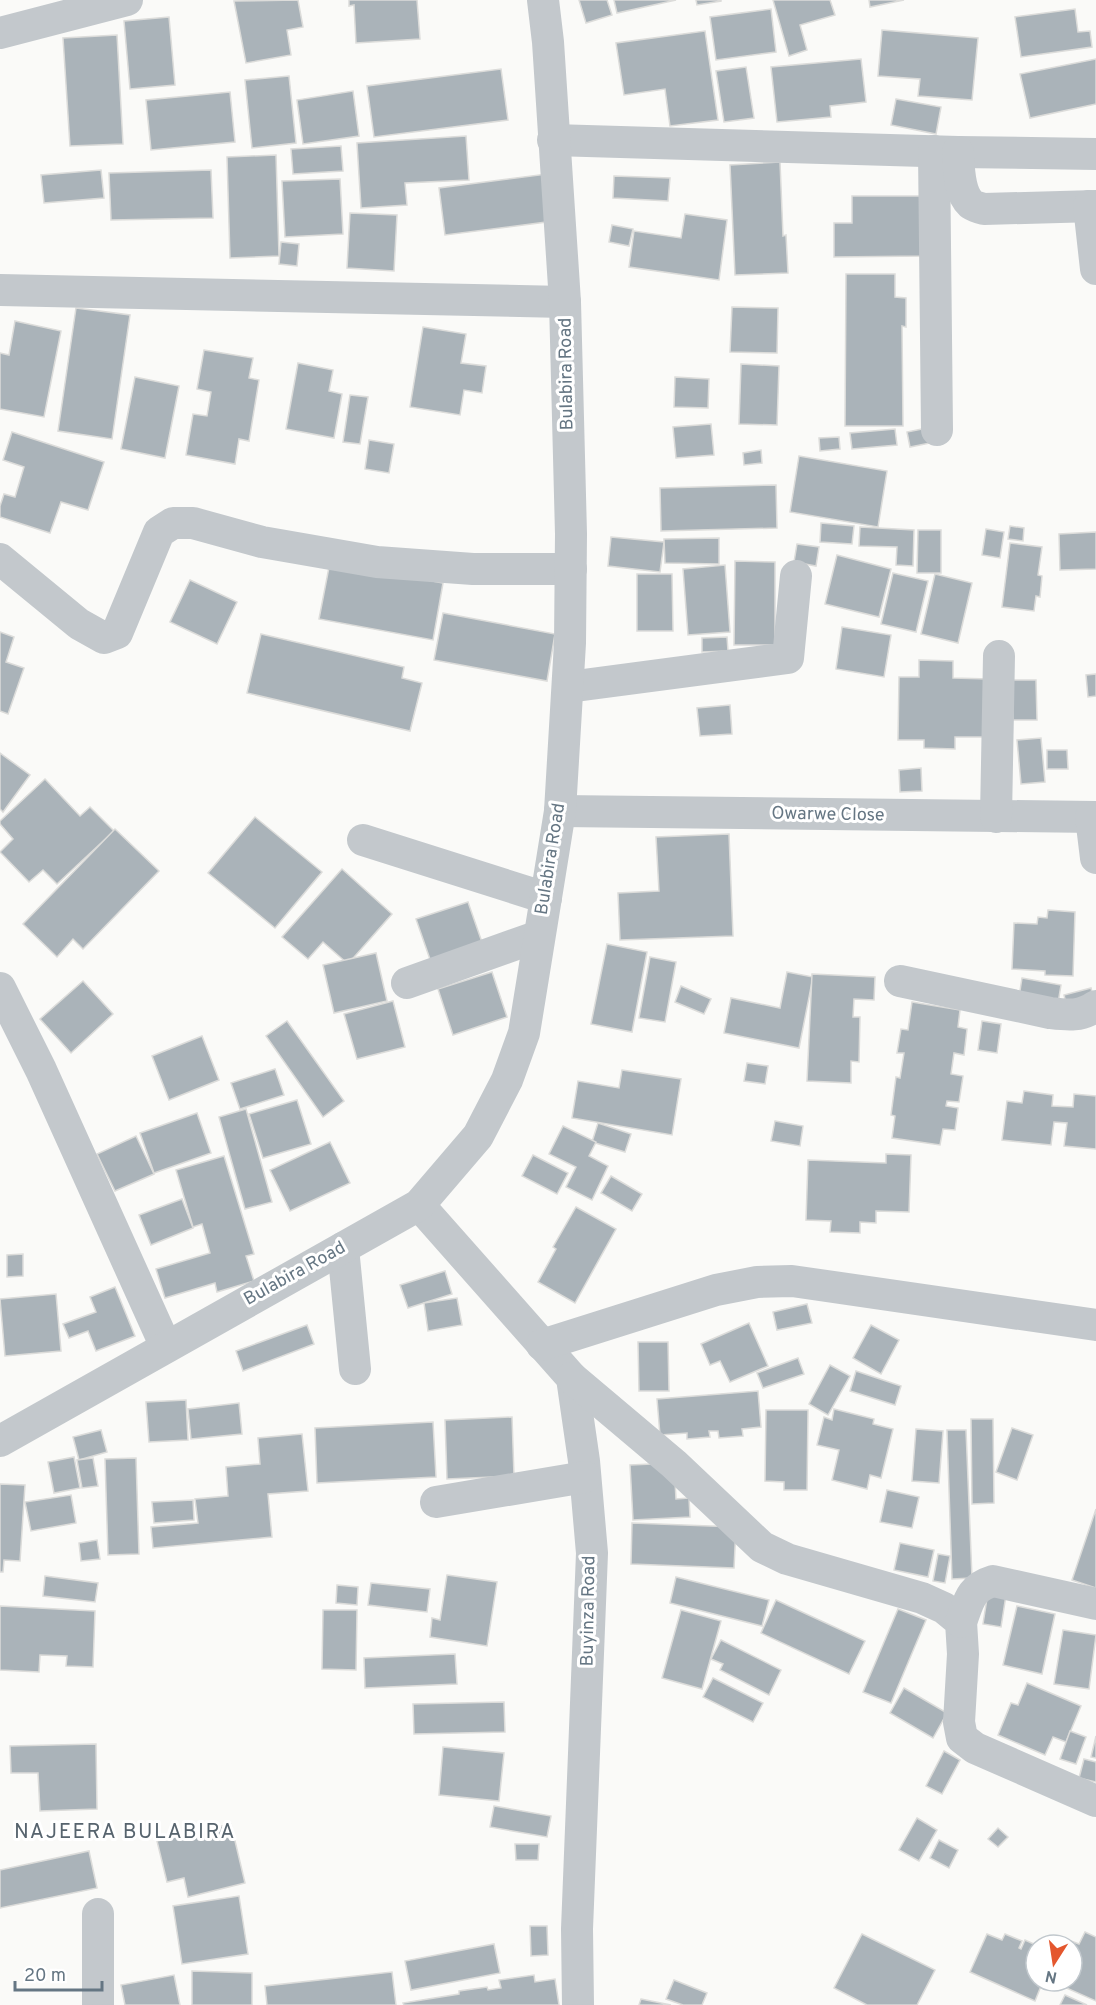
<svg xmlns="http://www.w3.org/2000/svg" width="1096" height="2005" font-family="Overpass,sans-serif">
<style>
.building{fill:#aab3b9;stroke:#dcdcda;stroke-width:1.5}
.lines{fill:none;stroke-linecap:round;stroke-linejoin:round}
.minor{stroke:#c3c8cc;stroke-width:32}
.labels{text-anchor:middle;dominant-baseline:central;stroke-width:6;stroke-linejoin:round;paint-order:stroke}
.street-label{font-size:18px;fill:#657683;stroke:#fff}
.quarter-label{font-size:21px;letter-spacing:1.5px;fill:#57646e;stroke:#fff}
</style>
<rect width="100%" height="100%" fill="#fafaf8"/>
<g class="building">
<polygon points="298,0 303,27 287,30 291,55 246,63 234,1"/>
<polygon points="349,0 417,0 420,39 356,43 354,5 349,6"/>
<polygon points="579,0 607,0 612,15 586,23"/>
<polygon points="614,0 676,0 617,13"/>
<polygon points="696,0 721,0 721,1 697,5"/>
<polygon points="773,0 830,0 835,15 800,25 807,50 789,56"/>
<polygon points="869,0 904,0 870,7"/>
<polygon points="771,9 776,52 716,60 710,17"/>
<polygon points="1075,9 1078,32 1090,31 1092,47 1021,57 1015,17"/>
<polygon points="169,17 175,85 130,89 124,21"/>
<polygon points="882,30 978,38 972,100 918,96 920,79 878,76"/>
<polygon points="705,31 718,120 670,126 665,89 624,95 616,43"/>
<polygon points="117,35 123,144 70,146 63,38"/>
<polygon points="861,59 866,102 830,106 831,117 777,122 771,67"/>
<polygon points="1096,59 1096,104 1030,118 1020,74"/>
<polygon points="746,67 754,118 724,122 716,71"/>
<polygon points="501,69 508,120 374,137 367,86"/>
<polygon points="289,76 296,143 252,148 245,80"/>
<polygon points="353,91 359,136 303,144 297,100"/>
<polygon points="230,92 235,142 151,150 146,100"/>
<polygon points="896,99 941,107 936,134 891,125"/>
<polygon points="466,136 469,180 405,183 407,205 361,208 357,143"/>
<polygon points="341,146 343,171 293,174 291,149"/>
<polygon points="276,155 279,256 230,258 227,157"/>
<polygon points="780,162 783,236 786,235 788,273 735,275 730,165"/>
<polygon points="101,170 104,198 44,203 41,175"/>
<polygon points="211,170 213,218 111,220 109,173"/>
<polygon points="547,174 554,221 445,235 439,188"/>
<polygon points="614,176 670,178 668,201 613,198"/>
<polygon points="340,179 343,234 285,237 282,181"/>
<polygon points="852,196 922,196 923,256 834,257 834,223 852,223"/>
<polygon points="350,213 397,215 394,271 347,268"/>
<polygon points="685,214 727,220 719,280 629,267 634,231 681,238"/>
<polygon points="612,225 633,229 629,246 609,242"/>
<polygon points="281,242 299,244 297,266 279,264"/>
<polygon points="846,274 895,274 895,297 906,298 906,327 902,326 903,426 845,426"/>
<polygon points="732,307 778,308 777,353 730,352"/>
<polygon points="76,308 130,315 112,439 58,431"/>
<polygon points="15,321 61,331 44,417 0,409 0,353 9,355"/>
<polygon points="423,327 466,334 461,363 486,366 482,393 464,390 460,415 410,407"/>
<polygon points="204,350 253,358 249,378 259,380 249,441 239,439 235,464 186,455 193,414 207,416 211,392 197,389"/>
<polygon points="298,363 333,370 329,391 342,394 334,438 286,429"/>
<polygon points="741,364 779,366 777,425 739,424"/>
<polygon points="135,377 179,386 165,458 121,449"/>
<polygon points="675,377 709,379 708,408 674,407"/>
<polygon points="350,395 368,397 360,444 343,442"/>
<polygon points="711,424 714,455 676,458 673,427"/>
<polygon points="927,428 930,443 910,447 907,432"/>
<polygon points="895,429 897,445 852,449 850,433"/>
<polygon points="12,432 104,462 88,510 61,502 50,533 0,517 0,506 4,494 15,497 24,467 3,460"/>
<polygon points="839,437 840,449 820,451 819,438"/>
<polygon points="369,440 394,444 389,473 365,469"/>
<polygon points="761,450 762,463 744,465 743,453"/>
<polygon points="799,456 887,471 878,527 790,512"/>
<polygon points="776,485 777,528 661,531 660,488"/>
<polygon points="821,523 854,526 852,544 820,542"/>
<polygon points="1010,526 1024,528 1023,541 1008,539"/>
<polygon points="860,527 914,530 913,566 896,565 897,547 859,546"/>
<polygon points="986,529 1004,532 1000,558 982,555"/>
<polygon points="918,530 941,530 941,573 917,573"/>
<polygon points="1096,532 1096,569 1060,570 1059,534"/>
<polygon points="611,537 664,542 660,572 608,566"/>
<polygon points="719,538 719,564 665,563 664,539"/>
<polygon points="1010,543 1042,547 1038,575 1042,576 1040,597 1036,596 1034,611 1002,607"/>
<polygon points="797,544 819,547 816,566 794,562"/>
<polygon points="837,555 891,569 879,617 825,604"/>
<polygon points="735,561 775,562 775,645 734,645"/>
<polygon points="330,562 443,583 433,640 319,619"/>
<polygon points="725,565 730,632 688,635 683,569"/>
<polygon points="893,573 928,581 916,632 881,624"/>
<polygon points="637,574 672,574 673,631 637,631"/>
<polygon points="935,574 972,583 958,643 921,634"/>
<polygon points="190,580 237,602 217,644 170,622"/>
<polygon points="443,613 555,634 547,681 434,660"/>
<polygon points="842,627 891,635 884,677 836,669"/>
<polygon points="0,632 14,637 6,662 24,668 8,714 0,711"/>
<polygon points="261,634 404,667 402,678 422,683 410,731 247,693"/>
<polygon points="727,637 728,651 702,652 702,638"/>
<polygon points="919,660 953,661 953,678 989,679 988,737 955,737 955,749 924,748 924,740 898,740 899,677 919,677"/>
<polygon points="1096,674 1096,696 1088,697 1086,675"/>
<polygon points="1012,680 1036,680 1037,720 1013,720"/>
<polygon points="730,705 732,734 700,736 697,708"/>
<polygon points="1041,738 1045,782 1021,784 1017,740"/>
<polygon points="1047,750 1067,750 1068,769 1047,769"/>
<polygon points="0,753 30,775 3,812 0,809"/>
<polygon points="921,768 922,791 900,792 899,770"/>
<polygon points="45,779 80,816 90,807 114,831 57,884 43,870 29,882 0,852 13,839 0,824 0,821"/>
<polygon points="255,817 322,872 275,928 208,873"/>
<polygon points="115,829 159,871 83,949 73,939 57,957 23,924"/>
<polygon points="729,834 733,936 620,940 618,893 659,891 656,837"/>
<polygon points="342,869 392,914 348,964 323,942 308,959 282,937"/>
<polygon points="468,902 484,948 432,965 416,919"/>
<polygon points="1048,910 1075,912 1073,976 1045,975 1045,971 1012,969 1014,923 1037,924 1038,917 1047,918"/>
<polygon points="607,944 647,952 632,1032 591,1024"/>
<polygon points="376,953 387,1001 334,1013 323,965"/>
<polygon points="650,957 676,962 665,1022 639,1018"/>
<polygon points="492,972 507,1017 453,1035 438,989"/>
<polygon points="787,972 813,977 799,1048 724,1033 731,998 780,1008"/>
<polygon points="812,974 875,977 874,1000 854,999 853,1017 860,1017 859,1062 851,1061 851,1083 807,1081"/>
<polygon points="1022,978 1061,985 1058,1003 1019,997"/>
<polygon points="83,981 113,1014 71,1053 40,1019"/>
<polygon points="681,986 711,999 704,1014 675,1002"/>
<polygon points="1091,988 1094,1001 1067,1008 1064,995"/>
<polygon points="393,1001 405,1047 357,1059 344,1014"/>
<polygon points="912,1002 960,1010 958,1027 967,1029 964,1055 954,1053 951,1074 963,1076 959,1102 947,1101 946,1106 958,1108 955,1130 943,1129 940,1145 892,1138 895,1116 891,1115 896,1077 900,1078 904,1053 897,1053 901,1029 908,1030"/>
<polygon points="287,1021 344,1101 323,1117 266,1036"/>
<polygon points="982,1021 1001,1024 997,1053 978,1050"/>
<polygon points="202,1036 219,1080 169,1100 152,1056"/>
<polygon points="747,1063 768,1066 765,1084 744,1081"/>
<polygon points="275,1069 284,1095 240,1109 231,1083"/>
<polygon points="622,1070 681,1079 672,1135 572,1118 578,1081 619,1088"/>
<polygon points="1024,1091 1053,1095 1052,1106 1073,1107 1074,1094 1096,1096 1096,1149 1064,1146 1067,1123 1054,1122 1051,1145 1002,1140 1007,1101 1022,1103"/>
<polygon points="297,1100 311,1144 263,1158 249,1114"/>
<polygon points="246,1109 272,1202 245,1209 219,1117"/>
<polygon points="197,1113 211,1153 154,1173 140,1133"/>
<polygon points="775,1121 803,1126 800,1146 771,1141"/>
<polygon points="598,1123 631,1134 625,1152 592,1142"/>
<polygon points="563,1126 596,1142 589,1156 608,1166 592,1200 566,1187 576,1167 549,1154"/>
<polygon points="136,1136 154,1174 115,1191 97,1154"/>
<polygon points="330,1142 350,1183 290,1211 270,1170"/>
<polygon points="886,1154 911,1155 909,1212 876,1211 876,1223 860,1222 860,1233 830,1232 831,1221 806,1220 808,1160 886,1163"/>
<polygon points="533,1155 568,1173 557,1194 522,1176"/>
<polygon points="224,1156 254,1254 246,1256 254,1281 217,1292 215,1283 165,1298 156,1269 210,1253 202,1224 193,1227 176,1170"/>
<polygon points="611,1176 642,1194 632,1211 601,1193"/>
<polygon points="182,1199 193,1228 151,1245 139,1215"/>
<polygon points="576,1207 616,1229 575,1303 538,1282 556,1249 553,1247"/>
<polygon points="23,1254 23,1276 7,1277 7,1255"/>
<polygon points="445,1271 452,1294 408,1308 400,1285"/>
<polygon points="115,1287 135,1336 96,1351 88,1331 69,1338 63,1324 96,1312 90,1297"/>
<polygon points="56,1294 61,1351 5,1356 0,1299"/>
<polygon points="457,1298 462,1325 428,1331 424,1303"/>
<polygon points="807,1304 812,1323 777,1330 773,1312"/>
<polygon points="749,1323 768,1366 730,1382 720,1361 710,1365 701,1344"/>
<polygon points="307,1325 314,1344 243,1371 236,1351"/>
<polygon points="871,1325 899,1340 881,1374 853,1358"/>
<polygon points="638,1342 668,1342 669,1391 639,1391"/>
<polygon points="798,1358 804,1374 763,1388 757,1373"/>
<polygon points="830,1365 850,1376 828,1415 809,1404"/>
<polygon points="856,1371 901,1386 895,1405 850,1391"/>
<polygon points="758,1391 761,1427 742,1429 743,1436 719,1438 718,1431 709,1431 710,1437 687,1439 687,1433 660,1435 657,1399"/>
<polygon points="186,1400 188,1440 149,1442 146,1402"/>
<polygon points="239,1403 242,1434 191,1439 188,1409"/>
<polygon points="834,1409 874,1419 873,1424 893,1429 881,1478 870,1475 867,1489 832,1480 839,1450 817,1445 824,1417 832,1420"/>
<polygon points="766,1410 808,1410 807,1490 784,1490 784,1482 765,1481"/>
<polygon points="512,1417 514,1476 447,1479 445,1420"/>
<polygon points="971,1419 993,1419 994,1503 972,1504"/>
<polygon points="433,1422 436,1477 317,1483 315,1428"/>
<polygon points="1012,1428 1033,1435 1017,1480 996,1472"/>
<polygon points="916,1429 943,1431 939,1483 912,1481"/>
<polygon points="101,1430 107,1452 79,1460 73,1437"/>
<polygon points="947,1430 966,1430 972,1578 952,1579"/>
<polygon points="302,1434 308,1491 268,1494 272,1537 153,1548 151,1527 198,1523 195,1499 228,1496 226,1467 260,1464 258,1438"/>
<polygon points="74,1457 80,1488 54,1493 48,1462"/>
<polygon points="93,1458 98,1486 82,1488 77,1460"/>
<polygon points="136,1458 139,1554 108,1555 105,1459"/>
<polygon points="674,1463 676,1499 689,1498 690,1517 633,1520 630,1465"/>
<polygon points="0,1484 25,1485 20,1561 4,1560 3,1572 0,1572"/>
<polygon points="887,1490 919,1497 912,1528 880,1522"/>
<polygon points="71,1495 76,1523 31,1531 25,1502"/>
<polygon points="193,1500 194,1520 154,1523 152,1502"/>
<polygon points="1096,1509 1096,1588 1072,1580"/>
<polygon points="632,1523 736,1527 734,1568 631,1564"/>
<polygon points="97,1540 100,1559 81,1561 79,1543"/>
<polygon points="900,1543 934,1550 928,1577 894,1570"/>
<polygon points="938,1554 950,1556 945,1583 933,1581"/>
<polygon points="447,1575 497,1582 487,1646 430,1637 432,1618 440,1620"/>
<polygon points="45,1576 98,1583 95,1602 43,1596"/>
<polygon points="676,1577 769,1600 762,1626 670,1603"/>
<polygon points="371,1583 430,1589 427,1612 368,1605"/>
<polygon points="337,1585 358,1587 357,1605 336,1603"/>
<polygon points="988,1592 1006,1595 1001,1627 983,1624"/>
<polygon points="776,1600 865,1641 849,1674 761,1633"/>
<polygon points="0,1606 95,1611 93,1667 66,1666 67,1656 40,1655 39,1672 0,1670"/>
<polygon points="1017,1606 1055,1614 1042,1674 1003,1665"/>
<polygon points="898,1609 926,1620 891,1703 863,1692"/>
<polygon points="323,1610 357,1610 356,1670 322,1669"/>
<polygon points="681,1610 721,1621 702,1689 662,1678"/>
<polygon points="1063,1630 1096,1635 1089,1689 1054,1684"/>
<polygon points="721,1640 781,1670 769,1695 720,1670 723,1664 711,1659"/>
<polygon points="455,1654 457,1684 365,1688 364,1658"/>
<polygon points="713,1678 763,1703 753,1722 703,1697"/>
<polygon points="1027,1683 1081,1706 1066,1742 1053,1737 1045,1755 998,1735 1011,1703 1018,1705"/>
<polygon points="904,1688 947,1713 933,1738 890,1713"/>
<polygon points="504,1702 505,1732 414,1734 413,1704"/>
<polygon points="1070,1731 1086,1737 1076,1764 1060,1759"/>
<polygon points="1096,1736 1096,1758 1091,1757"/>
<polygon points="96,1744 97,1809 40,1811 38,1773 11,1773 10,1746"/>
<polygon points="443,1747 504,1753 499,1801 439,1795"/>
<polygon points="944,1751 960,1760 942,1794 926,1786"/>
<polygon points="1084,1759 1096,1762 1096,1782 1079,1778"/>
<polygon points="494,1806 551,1816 547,1837 490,1827"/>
<polygon points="917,1818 937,1830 919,1861 899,1850"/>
<polygon points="231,1824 245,1883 188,1897 184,1878 167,1882 157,1841"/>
<polygon points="998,1828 1008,1837 998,1847 988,1839"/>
<polygon points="939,1840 958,1850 949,1868 930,1858"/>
<polygon points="515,1844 539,1844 538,1860 516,1860"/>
<polygon points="89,1851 97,1888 0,1908 0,1870"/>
<polygon points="239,1896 248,1954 182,1964 173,1906"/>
<polygon points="530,1926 547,1926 548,1955 531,1956"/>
<polygon points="1085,1932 1096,1937 1096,2001 1053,1982 1072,1981 1072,1945 1069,1945 1071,1941 1079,1944"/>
<polygon points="862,1934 935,1970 917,2005 867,2005 834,1988"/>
<polygon points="987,1934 1002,1940 1005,1934 1022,1941 1019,1948 1021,1949 1025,1940 1036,1945 1036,1981 1043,1981 1035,2001 970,1972"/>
<polygon points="494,1944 500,1973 411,1990 405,1961"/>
<polygon points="192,1971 252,1973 252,2005 192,2005"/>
<polygon points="392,1972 396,2005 267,2005 265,1986"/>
<polygon points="174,1975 180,2005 125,2005 121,1985"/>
<polygon points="534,1975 535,1982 555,1979 559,2005 404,2005 403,2003 459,1994 459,1991 487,1987 488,1990 501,1988 499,1980"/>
<polygon points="674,1980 707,1993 702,2005 683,2005 666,1999"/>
<polygon points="1065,1995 1087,2005 1060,2005"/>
<polygon points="641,1999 671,2005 639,2005"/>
</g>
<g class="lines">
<g class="minor">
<polyline points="0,33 127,0"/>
<polyline points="553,140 958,152 1096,154"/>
<polyline points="934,151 937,430"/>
<path d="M958,152C959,167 958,192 971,204C974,206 980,208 984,209L1096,206"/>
<polyline points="1089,206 1096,269"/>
<polyline points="0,290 565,302"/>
<polyline points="0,559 79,624 104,638 117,633 159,532 173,523 193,523 262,542 377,562 473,569 571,569"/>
<polyline points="568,687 788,658 796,576"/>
<polyline points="560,811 1096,817"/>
<polyline points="996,817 999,656"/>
<polyline points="1091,817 1096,858"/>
<polyline points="363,840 546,898"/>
<path d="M900,981L1050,1013C1067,1015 1081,1017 1096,1006"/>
<polyline points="407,983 539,936"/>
<polyline points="0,988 41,1070 166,1347"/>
<polyline points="419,1205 572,1378 584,1461 592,1553 577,1929 578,2005"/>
<polyline points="343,1248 355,1369"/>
<polyline points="542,1345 716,1290 757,1282 792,1281 1096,1325"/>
<polyline points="572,1378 674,1464 762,1547 787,1559 922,1598 944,1608 961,1622 963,1654 959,1722 962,1738 975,1748 1096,1801"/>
<polyline points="0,1441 419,1205 478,1136 507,1080 524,1033 560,811 570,643 571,534 565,302 548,42 543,0"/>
<polyline points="436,1502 585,1477"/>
<path d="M961,1622C969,1601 970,1588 993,1581L1096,1604"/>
<polyline points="98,2005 98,1914"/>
</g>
</g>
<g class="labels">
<g class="street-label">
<text transform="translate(567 374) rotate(-91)">Bulabira Road</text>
<text transform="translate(828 815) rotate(1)">Owarwe Close</text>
<text transform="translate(551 859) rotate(-81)">Bulabira Road</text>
<text transform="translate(295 1274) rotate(-29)">Bulabira Road</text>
<text transform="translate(589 1611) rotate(-89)">Buyinza Road</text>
</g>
<g class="quarter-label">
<text x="125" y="1832">NAJEERA BULABIRA</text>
</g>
</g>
<g transform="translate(1054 1963) rotate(192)"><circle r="28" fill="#ffffff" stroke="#c1c8cd" stroke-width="1.5"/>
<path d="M0-4.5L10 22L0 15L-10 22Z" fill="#e4572e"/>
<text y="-9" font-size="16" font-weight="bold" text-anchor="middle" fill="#657683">N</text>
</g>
<path d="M15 1981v9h87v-9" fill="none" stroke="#657683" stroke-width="3"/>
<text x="24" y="1981" font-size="18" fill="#657683" stroke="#ffffff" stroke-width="4.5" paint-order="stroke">20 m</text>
</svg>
